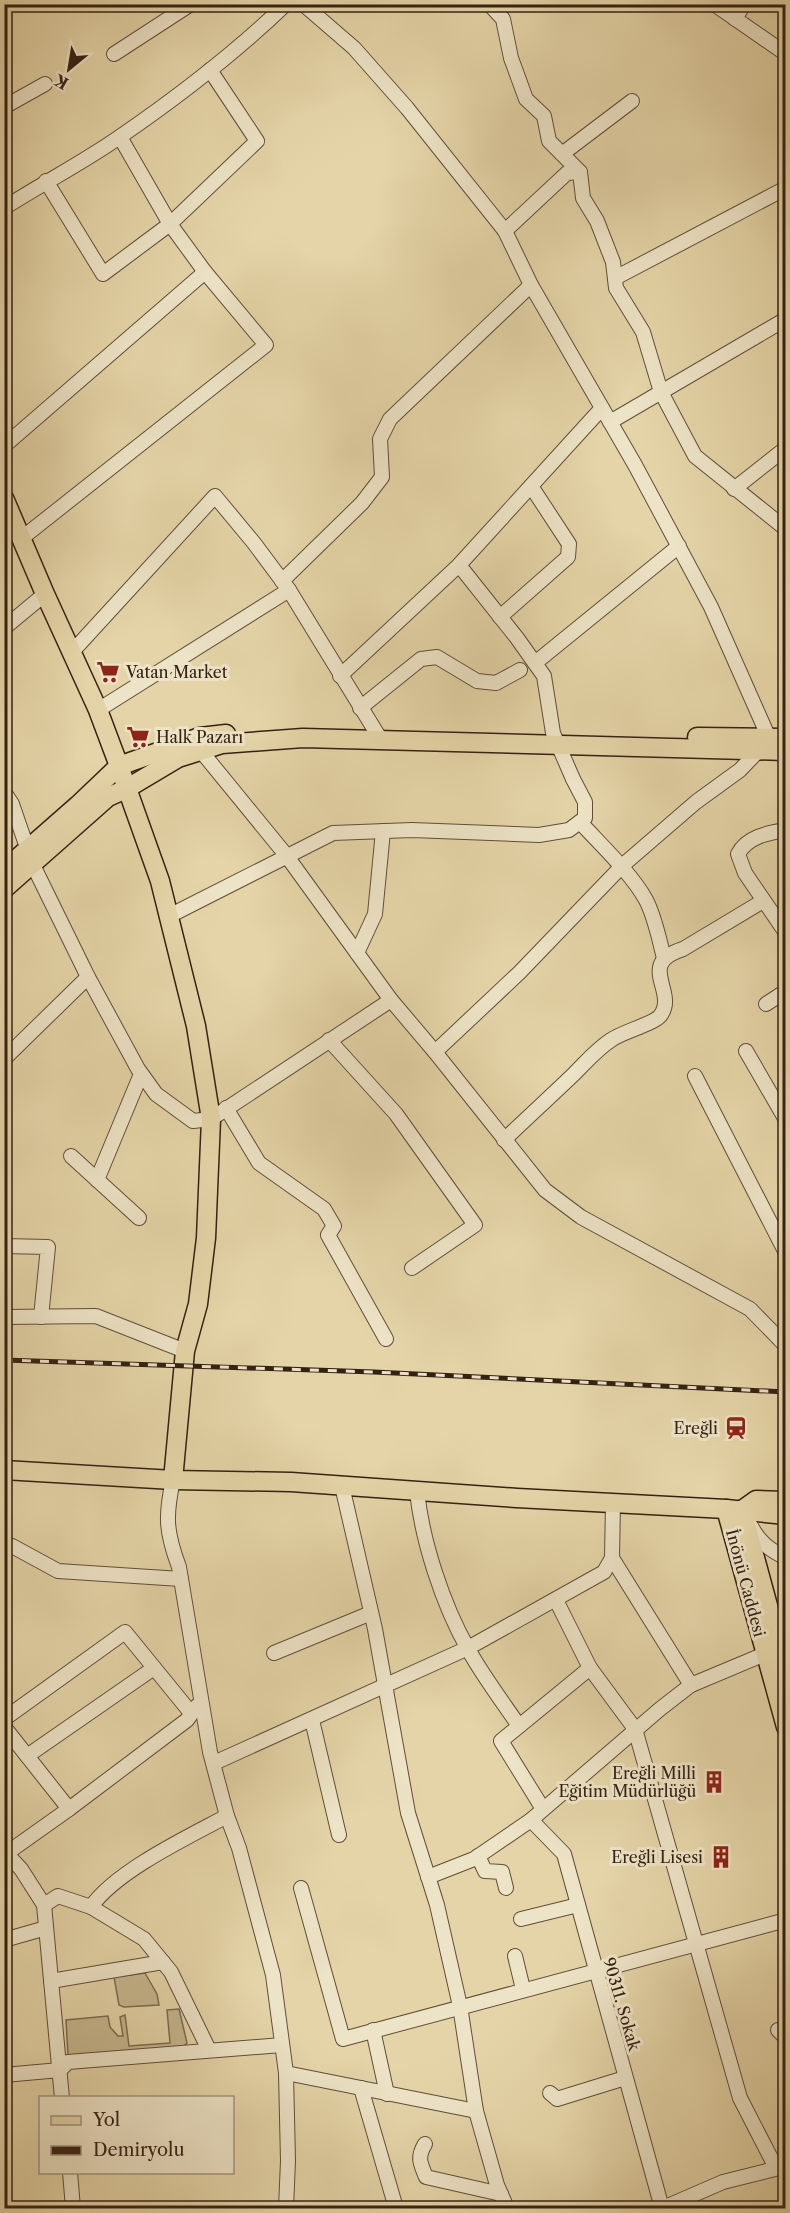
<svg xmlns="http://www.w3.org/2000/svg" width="790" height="2213" font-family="'Libre Caslon Text',serif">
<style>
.green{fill:#c6b68e;stroke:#7d6c51;stroke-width:1.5}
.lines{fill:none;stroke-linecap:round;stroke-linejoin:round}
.minor-casing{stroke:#604e39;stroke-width:16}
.major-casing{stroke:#342114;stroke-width:21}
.minor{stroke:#ede3c6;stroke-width:14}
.major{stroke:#e4d4a7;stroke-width:18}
.rail-casing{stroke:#342114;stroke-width:5}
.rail{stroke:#ede3c6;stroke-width:3;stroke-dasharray:9;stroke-linecap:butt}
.labels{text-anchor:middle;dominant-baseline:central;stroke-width:6;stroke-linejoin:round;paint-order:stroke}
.poi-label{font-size:16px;fill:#342114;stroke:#ede3c6;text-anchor:end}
.street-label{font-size:16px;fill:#342114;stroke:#ede3c6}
</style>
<rect width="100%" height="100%" fill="#e4d4a7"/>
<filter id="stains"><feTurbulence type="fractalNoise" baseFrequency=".00333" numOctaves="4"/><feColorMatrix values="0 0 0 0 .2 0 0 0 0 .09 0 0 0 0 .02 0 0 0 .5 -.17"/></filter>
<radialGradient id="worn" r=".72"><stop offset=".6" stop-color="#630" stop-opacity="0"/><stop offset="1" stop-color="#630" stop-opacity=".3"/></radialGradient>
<g class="green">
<polygon points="145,1973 157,1994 159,2005 124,2007 119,2005 114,1977"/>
<polygon points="179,2009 187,2043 183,2047 73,2057 68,2055 66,2020 108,2016 110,2027 118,2036 123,2036 120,2017 125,2015 129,2046 170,2043 167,2010"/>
</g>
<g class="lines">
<g class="minor-casing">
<g id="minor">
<polyline points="303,4 354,48 407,108 505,231 531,285 635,465 711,607 769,738 786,760"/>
<polyline points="489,4 503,19 511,58 526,99 544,116 549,141 580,172 583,198 597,221 613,262 616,288 643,332 661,392 695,456 786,529"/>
<polyline points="714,4 786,54"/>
<polyline points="735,19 744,4"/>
<polyline points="114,54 191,4"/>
<polyline points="4,107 45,84"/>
<polyline points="562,154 632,101"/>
<polyline points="46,181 103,274 170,224 257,141 210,70"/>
<path d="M4,208C43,183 84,162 121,136C179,96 235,53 286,4"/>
<polyline points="505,231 567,173 580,172"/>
<polyline points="615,278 786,188"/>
<polyline points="610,422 786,319"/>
<polyline points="4,446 205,272"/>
<polyline points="734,489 786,448"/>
<polyline points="22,538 266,345 205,272 170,224 120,137"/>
<polyline points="282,581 362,503 382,477 380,439 390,419 531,285"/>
<polyline points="500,617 568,557 569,544 531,486"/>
<polyline points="4,628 45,594"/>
<polyline points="72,652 215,496 254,543 289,590 381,740"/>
<polyline points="535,663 679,546"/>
<polyline points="340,676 459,565 602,408"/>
<polyline points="360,708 421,659 437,657 477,681 496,683 520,670"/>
<polyline points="98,710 289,590"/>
<polyline points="201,751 286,855 391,1000 435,1052 545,1190 581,1217 750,1309 786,1346"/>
<polyline points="4,792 12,804 33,865 88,977 138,1069 156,1094 193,1121 211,1119 391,1000"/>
<path d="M580,822C600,844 632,874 646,900C655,917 659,939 664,958"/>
<path d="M786,830C767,833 747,837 738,854L745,873L786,933"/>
<polyline points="169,916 333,833 412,830 539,835 569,830 585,818 585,802 573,779 553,733 544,676 517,638 459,565"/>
<polyline points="357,953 375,914 383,831"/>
<polyline points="766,1004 786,991"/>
<polyline points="329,1040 396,1114 475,1225 412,1268"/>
<polyline points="746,1051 786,1120"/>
<polyline points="435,1052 519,973 623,865 696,802 740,770 762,747"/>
<polyline points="4,1059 88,977"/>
<polyline points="695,1076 786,1253"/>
<polyline points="226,1108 259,1163 324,1209 334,1226 328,1235 386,1339"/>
<path d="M504,1140C527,1118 551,1096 574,1074C586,1062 597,1049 611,1040C622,1032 653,1024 660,1016C679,992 635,964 683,949L763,901"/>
<polyline points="71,1156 139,1218"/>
<polyline points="97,1180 141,1074"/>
<polyline points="4,1246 48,1247 41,1317"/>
<polyline points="4,1317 96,1316 185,1351"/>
<path d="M173,1480C165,1517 166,1532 179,1567L210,1752L227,1816C188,1837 116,1871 91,1907L144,1939L171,1972L209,2050"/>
<polyline points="342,1486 375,1629 408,1813 437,1905 460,2006 476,2111 497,2185 507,2208"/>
<path d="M417,1491C422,1541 443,1605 468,1649C483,1676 502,1701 519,1726"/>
<path d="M751,1526C759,1542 770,1550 786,1558"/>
<polyline points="12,1546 58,1571 181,1579"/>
<polyline points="612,1558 691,1685"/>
<polyline points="556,1600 590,1668 635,1729 740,2098 776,2168"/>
<polyline points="274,1653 371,1613"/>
<polyline points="4,1719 125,1632 191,1713"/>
<polyline points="312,1720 339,1835"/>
<polyline points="4,1721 5,1728 69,1809"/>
<polyline points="27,1756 154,1668"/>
<polyline points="214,1763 468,1648 604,1572 612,1558 613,1503"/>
<polyline points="543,1809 501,1741 590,1668"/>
<polyline points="227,1816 239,1848 273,1975 286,2073 288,2161 286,2208"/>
<polyline points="531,1820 564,1854 662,2208"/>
<polyline points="4,1851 21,1869 44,1905 62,2098"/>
<polyline points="7,1853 69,1809 187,1720 197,1706"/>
<polyline points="478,1856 485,1871 502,1872 506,1888"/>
<polyline points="428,1877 474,1859 531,1820 660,1709 691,1685 765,1654"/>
<polyline points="301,1888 343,2039 786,1920"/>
<polyline points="44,1905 58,1896 91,1907"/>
<polyline points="521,1919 578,1905"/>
<polyline points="4,1940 46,1928"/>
<polyline points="515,1956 523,1989"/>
<polyline points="51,1981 163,1962"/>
<polyline points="373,2030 387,2094"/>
<polyline points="778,2030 786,2038"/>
<polyline points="286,2073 476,2111"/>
<polyline points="4,2075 60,2070 68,2062 282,2045"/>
<polyline points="361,2088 396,2208"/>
<polyline points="550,2093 557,2099 625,2078"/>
<path d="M425,2144C417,2157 420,2163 426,2177L501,2194"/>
<polyline points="70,2172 73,2208"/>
<polyline points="663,2208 723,2182 783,2167"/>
</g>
</g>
<g class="major-casing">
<g id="major">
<polyline points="4,498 45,594 98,710 119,766 160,881 196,1026 211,1119 206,1238 198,1304 185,1351 173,1480"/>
<polyline points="697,737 786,738"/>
<polyline points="4,870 78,805 119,766 200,737 226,734"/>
<polyline points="4,889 108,797 126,789 178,758 222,744 303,738 786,751"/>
<polyline points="4,1470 173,1480 291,1482 517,1498 726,1509 786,1515"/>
<polyline points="726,1509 786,1727"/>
<polyline points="742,1510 786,1672"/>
<polyline points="742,1510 756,1500 786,1501"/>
</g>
</g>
<use href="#minor" class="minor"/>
<use href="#major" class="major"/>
<g class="rail-casing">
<polyline id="rail" points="4,1360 374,1372 786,1392"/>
</g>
<use href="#rail" class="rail"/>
</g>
<defs>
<g id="supermarket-bare" transform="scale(1.8)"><path d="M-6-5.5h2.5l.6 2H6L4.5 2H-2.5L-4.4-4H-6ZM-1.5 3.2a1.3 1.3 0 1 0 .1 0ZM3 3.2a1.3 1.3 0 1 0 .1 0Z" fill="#8f2418" stroke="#ede3c6" stroke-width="2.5" paint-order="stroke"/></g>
<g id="station-bare" transform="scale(1.8)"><path d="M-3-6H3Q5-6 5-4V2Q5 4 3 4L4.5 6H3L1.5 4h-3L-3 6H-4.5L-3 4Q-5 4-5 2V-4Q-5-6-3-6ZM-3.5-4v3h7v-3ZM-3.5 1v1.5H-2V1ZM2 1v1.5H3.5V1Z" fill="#8f2418" stroke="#ede3c6" stroke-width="2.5" paint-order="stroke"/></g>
<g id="building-bare" transform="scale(1.8)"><path d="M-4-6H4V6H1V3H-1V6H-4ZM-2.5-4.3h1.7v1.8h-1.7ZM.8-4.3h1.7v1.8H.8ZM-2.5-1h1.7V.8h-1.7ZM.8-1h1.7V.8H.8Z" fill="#8f2418" stroke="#ede3c6" stroke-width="2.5" paint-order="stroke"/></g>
</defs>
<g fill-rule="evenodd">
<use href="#supermarket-bare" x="108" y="672"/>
<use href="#supermarket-bare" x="138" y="737"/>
<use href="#station-bare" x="736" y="1428"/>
<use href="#building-bare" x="714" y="1782"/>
<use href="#building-bare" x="721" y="1857"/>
</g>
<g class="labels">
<g class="poi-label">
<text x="126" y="672" text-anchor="start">Vatan Market</text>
<text x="156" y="737" text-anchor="start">Halk Pazarı</text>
<text x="718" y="1428">Ereğli</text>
<text x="696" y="1773">Ereğli Milli<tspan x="696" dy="18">Eğitim Müdürlüğü</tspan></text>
<text x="703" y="1857">Ereğli Lisesi</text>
</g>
<g class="street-label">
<text transform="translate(746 1583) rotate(75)">İnönü Caddesi</text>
<text transform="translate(622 2004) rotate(74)">90311. Sokak</text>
</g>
</g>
<rect width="790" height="2213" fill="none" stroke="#e4d4a7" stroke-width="24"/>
<rect x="6" y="6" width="778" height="2201" fill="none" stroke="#342114" stroke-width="3"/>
<rect x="12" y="12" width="766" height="2189" fill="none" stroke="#342114" stroke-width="1.5"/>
<rect x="39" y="2096" width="195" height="78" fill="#ede3c6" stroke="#a3957f" stroke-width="1.5"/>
<rect x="51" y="2116" width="30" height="9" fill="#e4d4a7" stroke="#a3957f" stroke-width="1.5"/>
<text x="93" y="2126" font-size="18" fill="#342114">Yol</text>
<rect x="51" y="2146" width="30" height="9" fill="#342114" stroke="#a3957f" stroke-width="1.5"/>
<text x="93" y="2156" font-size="18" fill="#342114">Demiryolu</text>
<g transform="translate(69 69) rotate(210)" stroke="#ede3c6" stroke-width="4.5" paint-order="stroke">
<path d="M0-4.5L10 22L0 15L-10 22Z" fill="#342114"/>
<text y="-9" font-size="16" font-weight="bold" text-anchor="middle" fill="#342114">K</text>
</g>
<rect width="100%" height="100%" filter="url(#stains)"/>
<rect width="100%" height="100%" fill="url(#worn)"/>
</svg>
